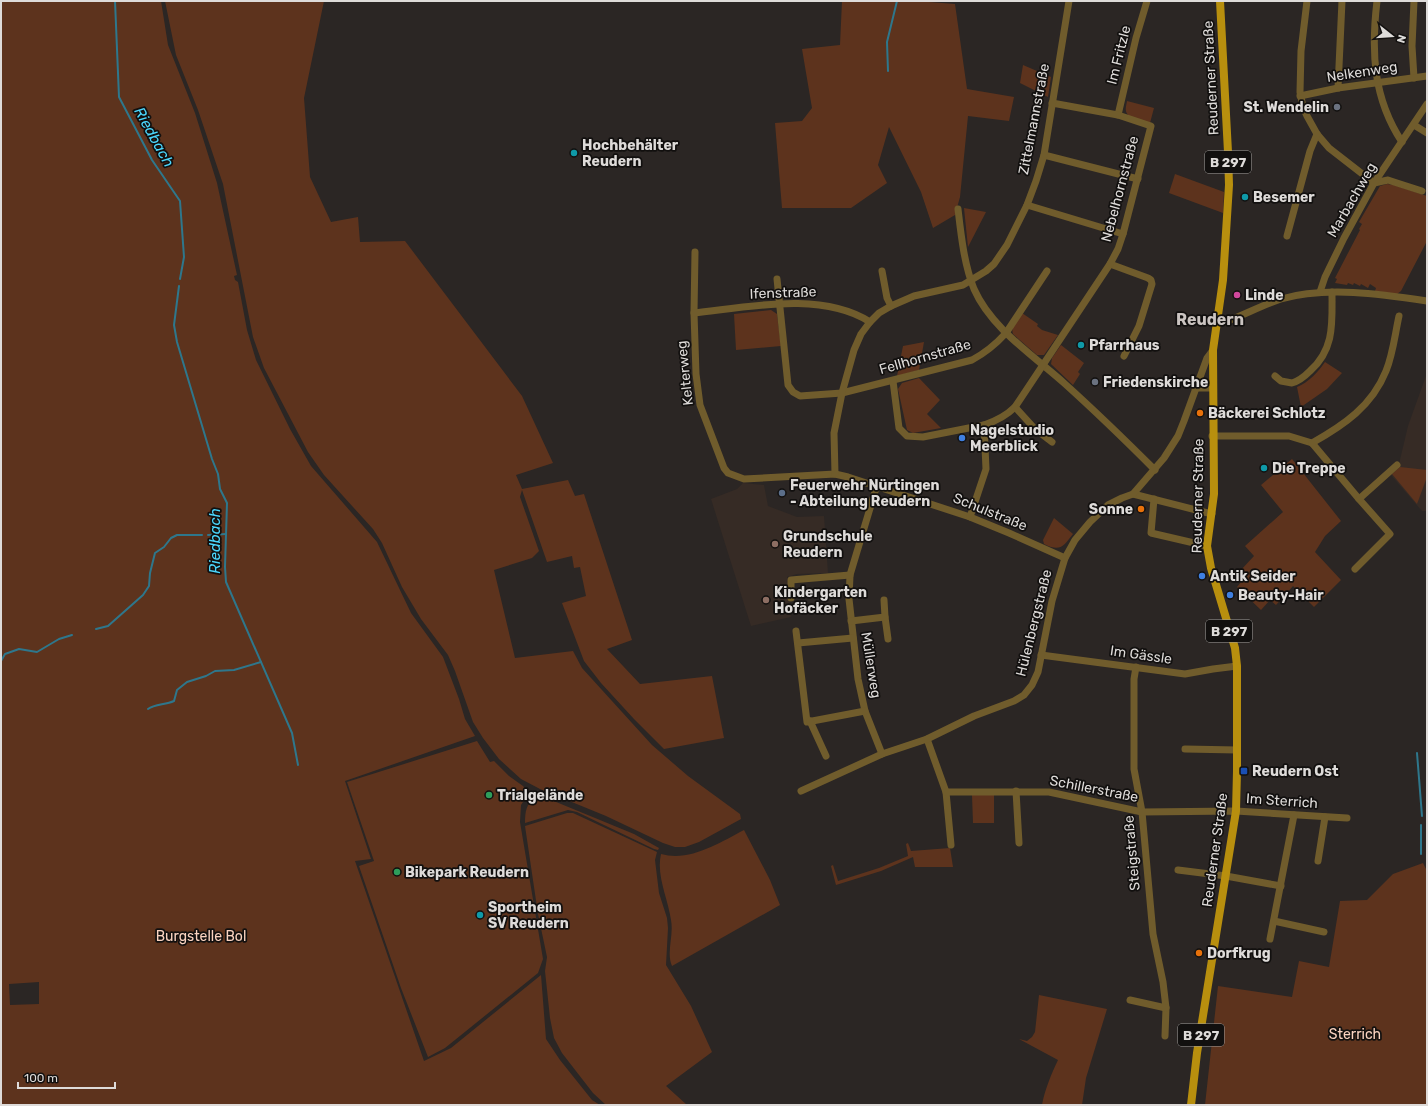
<svg xmlns="http://www.w3.org/2000/svg" width="1428" height="1106" font-family="Rubik,sans-serif">
<style>
.built{fill:#362b25}
.green{fill:#5d331d;fill-rule:evenodd}
.lines{fill:none;stroke-linecap:round;stroke-linejoin:round}
.stream{stroke:#2e778c;stroke-width:2}
.minor{stroke:#705c2c;stroke-width:7}
.major{stroke:#b88f0e;stroke-width:8}
.worship-dot{fill:#6b7280;stroke:#12100f;stroke-width:1.5}
.culture-dot{fill:#0f9aa8;stroke:#12100f;stroke-width:1.5}
.hotel-dot{fill:#d1479c;stroke:#12100f;stroke-width:1.5}
.food-dot{fill:#e8710a;stroke:#12100f;stroke-width:1.5}
.shop-dot{fill:#3f7fe0;stroke:#12100f;stroke-width:1.5}
.service-dot{fill:#5c6f8a;stroke:#12100f;stroke-width:1.5}
.education-dot{fill:#8d6e63;stroke:#12100f;stroke-width:1.5}
.transit-dot{fill:#1a4fb4;stroke:#12100f;stroke-width:1.5}
.leisure-dot{fill:#2e9e5b;stroke:#12100f;stroke-width:1.5}
.labels{text-anchor:middle;dominant-baseline:central;stroke-width:3.5;stroke-linejoin:round;paint-order:stroke}
.shield{fill:#12100f;stroke:#a19e9c;stroke-width:1}
.shield-label{font-size:13px;font-weight:bold;fill:#dedbd9}
.street-label{font-size:14px;fill:#dedbd9;stroke:#12100f}
.poi-label{font-size:14px;font-weight:bold;fill:#dedbd9;stroke:#12100f;text-anchor:start}
.park-label{font-size:14px;fill:#fad3c0;stroke:#12100f}
.water-label{font-size:15px;font-style:italic;fill:#4bd6fc;stroke:#12100f}
.quarter-label{font-size:16px;font-weight:bold;fill:#cbc4c1;stroke:#12100f}
</style>
<rect width="100%" height="100%" fill="#2b2624"/>
<g class="built">
<polygon points="1427,373 1427,511 1422,511 1391,475 1398,468 1408,426"/>
<polygon points="743,483 764,485 768,506 797,517 824,516 828,573 797,574 787,577 791,617 751,626 711,499 737,489"/>
</g>
<g class="green">
<path d="M1,1H161L168,45L195,113L217,183L237,275L234,276L235,280L238,282L247,330L256,360L290,429L311,466L377,542L411,613L443,657L459,699L465,719L475,736L345,781L371,859L355,861L424,1061L451,1048L541,975L546,1039L560,1060L592,1100L600,1105H1ZM39,982V1004L10,1005L9,984Z"/>
<polygon points="165,1 324,1 304,98 310,177 331,222 358,217 360,242 405,241 522,396 553,463 516,475 522,489 568,480 575,496 584,494 632,640 607,649 640,684 712,676 724,738 664,749 634,719 601,683 584,661 562,603 586,596 580,567 574,568 572,556 547,562 522,490 520,497 539,551 532,558 494,570 515,658 573,651 582,668 652,745 688,776 740,814 741,819 699,842 685,847 675,847 663,843 606,816 540,789 521,779 499,759 483,738 473,722 455,671 448,655 421,619 402,587 382,543 373,529 324,475 308,452 264,368 253,337 223,184 198,110 176,55"/>
<polygon points="842,1 916,1 955,4 967,89 1014,97 1009,121 968,116 960,197 955,215 933,228 921,192 889,127 878,165 887,183 851,208 782,208 775,123 802,121 812,108 802,49 840,45"/>
<polygon points="1023,65 1051,77 1048,97 1020,83"/>
<path d="M1127,101L1154,108L1150,123L1129,116C1124,111 1126,107 1127,101Z"/>
<polygon points="1175,174 1224,192 1223,213 1169,193"/>
<polygon points="1387,184 1394,185 1427,196 1427,241 1401,291 1397,294 1375,291 1376,288 1370,284 1368,288 1361,284 1360,286 1354,283 1353,285 1348,283 1347,285 1335,283 1337,279 1335,278 1360,230 1359,229 1362,224 1359,222 1380,186"/>
<polygon points="964,208 986,212 968,247"/>
<polygon points="771,310 777,314 781,346 736,350 734,314"/>
<path d="M1022,313L1038,324L1037,326L1042,330L1058,335L1044,355H1037L1013,334C1010,327 1018,320 1022,313Z"/>
<polygon points="924,342 919,370 897,376 903,346"/>
<polygon points="1061,345 1084,363 1078,372 1080,374 1073,385 1051,364 1052,358"/>
<path d="M1325,362L1342,373L1327,389L1301,407L1297,387C1309,382 1318,372 1325,362Z"/>
<polygon points="919,378 940,400 927,414 941,428 913,433 907,430 898,389 902,383"/>
<polygon points="1292,459 1341,521 1325,536 1315,552 1341,580 1314,607 1293,586 1276,605 1270,600 1261,610 1237,587 1246,576 1240,571 1254,556 1245,546 1283,512 1261,485"/>
<polygon points="1400,467 1427,470 1427,477 1417,504 1392,474"/>
<path d="M1054,518L1073,534C1063,547 1060,552 1044,544L1043,540Z"/>
<polygon points="477,741 490,762 494,761 509,776 523,786 527,791 527,796 521,805 520,822 543,959 538,973 445,1048 428,1057 401,988 359,866 374,861 347,782"/>
<polygon points="972,795 994,795 994,823 973,823"/>
<path d="M536,797H544L634,834L659,848L658,850L654,849L577,812L568,810L525,823C525,812 526,803 536,797Z"/>
<polygon points="567,813 573,813 657,852 655,860 659,893 667,918 668,928 666,965 691,1006 712,1052 666,1086 687,1105 606,1105 593,1093 562,1053 554,1038 550,1018 545,971 547,957 538,914 525,826"/>
<path d="M744,830L770,880L780,905L672,966C666,952 674,936 671,920C668,898 656,876 661,854C690,862 719,843 744,830Z"/>
<polygon points="908,843 911,851 950,848 953,867 915,867 913,857 881,871 836,885 831,866 833,865 838,881 879,868 908,856 906,844"/>
<polygon points="1423,863 1427,871 1427,1105 1205,1105 1218,986 1292,997 1299,961 1329,967 1340,901 1367,900 1393,874"/>
<path d="M1039,995L1107,1009L1086,1078L1082,1105H1042C1045,1089 1051,1075 1058,1060L1019,1039L1027,1041L1032,1037L1035,1032Z"/>
</g>
<g class="lines">
<g class="stream">
<polyline points="115,1 119,97 152,160 180,201 184,257 180,279"/>
<polyline points="888,71 887,42 897,1"/>
<polyline points="179,286 174,325 177,342 212,459 218,474 220,489 227,503 225,567 226,582 292,733 298,765"/>
<polyline points="208,535 226,534"/>
<polyline points="96,629 108,626 143,595 149,586 150,573 155,553 164,547 171,538 177,535 202,535"/>
<polyline points="1,661 5,654 19,649 37,652 59,639 72,635"/>
<path d="M148,709C155,704 165,705 174,701L177,690L187,682L206,676L215,671L234,670L261,662"/>
<polyline points="1417,753 1422,816"/>
<polyline points="1421,854 1421,825"/>
</g>
<g class="minor">
<polyline points="1307,1 1301,51 1300,92 1303,107 1307,116 1317,134 1329,148 1374,183 1388,180 1394,182 1422,191"/>
<path d="M1377,1C1371,52 1373,98 1402,142"/>
<polyline points="1414,78 1412,46 1414,1"/>
<polyline points="1338,88 1342,1"/>
<polyline points="1300,96 1338,88 1427,76"/>
<polyline points="1118,115 1136,38 1147,1"/>
<polyline points="1414,125 1427,133"/>
<polyline points="1044,155 1138,179"/>
<polyline points="1027,205 1123,234"/>
<path d="M958,209C961,235 964,264 974,289C991,328 1034,356 1064,383C1095,411 1125,440 1155,470"/>
<polyline points="1287,236 1310,151 1317,134"/>
<polyline points="695,252 694,313 696,374 700,405 724,468 728,473 744,479 835,474 848,477 970,517 1009,533 1065,558"/>
<polyline points="1110,264 1148,278 1151,280 1152,284 1139,326 1124,356"/>
<polyline points="882,271 887,298 891,306"/>
<path d="M777,279L788,385L793,392L800,396L842,393L972,360C985,353 996,344 1006,333L1047,271"/>
<polyline points="1320,292 1325,277 1344,238 1374,183 1427,104"/>
<path d="M694,313C748,307 822,291 870,322"/>
<path d="M1217,322H1225C1244,315 1262,305 1281,299C1326,286 1381,294 1427,301"/>
<path d="M1275,376L1281,381L1292,383C1299,381 1305,376 1310,371C1335,349 1332,322 1332,292"/>
<path d="M893,381L899,428L907,436L923,437L984,425C996,421 1006,416 1015,407L1110,264L1118,249L1123,234L1151,126L1118,115L1052,103"/>
<polyline points="1195,388 1212,388"/>
<polyline points="1015,407 1035,429 1052,442"/>
<polyline points="1212,436 1289,436 1312,443 1359,499 1390,534 1355,569"/>
<path d="M1312,443C1344,425 1372,406 1386,371C1393,354 1395,334 1399,316"/>
<polyline points="835,474 834,433 842,393 854,350 861,334 870,322 879,313 891,306 914,296 963,285 986,271 994,264 1007,245 1027,205 1036,181 1044,155 1069,1"/>
<polyline points="877,485 850,575 849,599 858,679 865,711 882,754"/>
<polyline points="1133,494 1212,514"/>
<polyline points="1154,499 1151,533 1207,546"/>
<polyline points="1359,499 1397,465"/>
<polyline points="970,517 986,469 984,425"/>
<polyline points="791,598 791,580 850,575"/>
<polyline points="885,617 888,639"/>
<polyline points="851,621 885,617 884,600"/>
<polyline points="796,631 807,722 865,711"/>
<polyline points="798,643 853,638"/>
<polyline points="1041,655 1185,674 1213,669 1237,666"/>
<polyline points="1136,667 1134,679 1134,769 1142,812 1153,934 1163,982 1166,1008 1165,1036"/>
<polyline points="810,721 826,756"/>
<polyline points="927,739 946,792 951,845"/>
<polyline points="1185,749 1237,750"/>
<polyline points="801,791 882,754 927,739 974,716 1014,701 1024,695 1032,685 1038,672 1052,601 1065,558 1075,540 1090,522 1108,505 1122,498 1133,494 1164,458 1178,436 1184,421 1207,358 1213,350"/>
<polyline points="1016,791 1019,843"/>
<polyline points="946,792 1049,792 1142,812 1236,811 1347,818"/>
<polyline points="1318,861 1325,817"/>
<polyline points="1178,870 1226,876 1281,886"/>
<polyline points="1274,921 1324,932"/>
<polyline points="1270,939 1294,815"/>
<polyline points="1130,1000 1166,1008"/>
</g>
<polyline class="major" points="1191,1105 1197,1053 1236,811 1237,771 1237,666 1235,648 1211,568 1207,546 1214,494 1213,350 1223,280 1229,185 1228,152 1220,1"/>
</g>
<g class="worship-dot">
<circle cx="1337" cy="107" r="4"/>
<circle cx="1095" cy="382" r="4"/>
</g>
<g class="culture-dot">
<circle cx="574" cy="153" r="4"/>
<circle cx="1245" cy="197" r="4"/>
<circle cx="1081" cy="345" r="4"/>
<circle cx="1264" cy="468" r="4"/>
<circle cx="480" cy="915" r="4"/>
</g>
<circle class="hotel-dot" cx="1237" cy="295" r="4"/>
<g class="food-dot">
<circle cx="1200" cy="413" r="4"/>
<circle cx="1141" cy="509" r="4"/>
<circle cx="1199" cy="953" r="4"/>
</g>
<g class="shop-dot">
<circle cx="962" cy="438" r="4"/>
<circle cx="1202" cy="576" r="4"/>
<circle cx="1230" cy="595" r="4"/>
</g>
<circle class="service-dot" cx="782" cy="493" r="4"/>
<g class="education-dot">
<circle cx="775" cy="544" r="4"/>
<circle cx="766" cy="600" r="4"/>
</g>
<rect class="transit-dot" x="1240" y="767" width="8" height="8" rx="2"/>
<g class="leisure-dot">
<circle cx="489" cy="795" r="4"/>
<circle cx="397" cy="872" r="4"/>
</g>
<g class="labels">
<g class="shield">
<rect x="1205" y="151" width="46" height="22" rx="3"/>
<rect x="1206" y="620" width="46" height="22" rx="3"/>
<rect x="1178" y="1024" width="46" height="22" rx="3"/>
</g>
<g class="shield-label">
<text x="1228" y="162">B 297</text>
<text x="1229" y="631">B 297</text>
<text x="1201" y="1035">B 297</text>
</g>
<g class="street-label">
<text transform="translate(1119 55) rotate(-76)">Im Fritzle</text>
<text transform="translate(1362 72) rotate(-9)">Nelkenweg</text>
<text transform="translate(1211 78) rotate(-93)">Reuderner Straße</text>
<text transform="translate(1034 119) rotate(-79)">Zittelmannstraße</text>
<text transform="translate(1120 189) rotate(-75)">Nebelhornstraße</text>
<text transform="translate(1352 200) rotate(-60)">Marbachweg</text>
<text transform="translate(783 293) rotate(-2)">Ifenstraße</text>
<text transform="translate(925 357) rotate(-16)">Fellhornstraße</text>
<text transform="translate(685 373) rotate(-96)">Kelterweg</text>
<text transform="translate(1198 496) rotate(-89)">Reuderner Straße</text>
<text transform="translate(990 512) rotate(22)">Schulstraße</text>
<text transform="translate(1034 623) rotate(-76)">Hülenbergstraße</text>
<text transform="translate(1141 655) rotate(8)">Im Gässle</text>
<text transform="translate(871 665) rotate(81)">Müllerweg</text>
<text transform="translate(1094 789) rotate(11)">Schillerstraße</text>
<text transform="translate(1282 801) rotate(4)">Im Sterrich</text>
<text transform="translate(1215 850) rotate(-82)">Reuderner Straße</text>
<text transform="translate(1132 853) rotate(-95)">Steigstraße</text>
</g>
<g class="poi-label">
<text x="1329" y="107" text-anchor="end">St. Wendelin</text>
<text x="582" y="145">Hochbehälter<tspan x="582" dy="16">Reudern</tspan></text>
<text x="1253" y="197">Besemer</text>
<text x="1245" y="295">Linde</text>
<text x="1089" y="345">Pfarrhaus</text>
<text x="1103" y="382">Friedenskirche</text>
<text x="1208" y="413">Bäckerei Schlotz</text>
<text x="970" y="430">Nagelstudio<tspan x="970" dy="16">Meerblick</tspan></text>
<text x="1272" y="468">Die Treppe</text>
<text x="790" y="485">Feuerwehr Nürtingen<tspan x="790" dy="16">- Abteilung Reudern</tspan></text>
<text x="1133" y="509" text-anchor="end">Sonne</text>
<text x="783" y="536">Grundschule<tspan x="783" dy="16">Reudern</tspan></text>
<text x="1210" y="576">Antik Seider</text>
<text x="774" y="592">Kindergarten<tspan x="774" dy="16">Hofäcker</tspan></text>
<text x="1238" y="595">Beauty-Hair</text>
<text x="1252" y="771">Reudern Ost</text>
<text x="497" y="795">Trialgelände</text>
<text x="405" y="872">Bikepark Reudern</text>
<text x="488" y="907">Sportheim<tspan x="488" dy="16">SV Reudern</tspan></text>
<text x="1207" y="953">Dorfkrug</text>
</g>
<g class="park-label">
<text x="201" y="936">Burgstelle Bol</text>
<text x="1355" y="1034">Sterrich</text>
</g>
<g class="water-label">
<text transform="translate(154 137) rotate(61)">Riedbach</text>
<text transform="translate(215 541) rotate(-90)">Riedbach</text>
</g>
<g class="quarter-label">
<text x="1210" y="319">Reudern</text>
</g>
</g>
<rect width="1428" height="1106" fill="none" stroke="#dedbd9" stroke-width="4"/>
<g transform="translate(1392 36) rotate(107)" stroke="#12100f" stroke-width="3" paint-order="stroke">
<path d="M0-3L7 15L0 10L-7 15Z" fill="#dedbd9"/>
<text y="-6" font-size="11" font-weight="bold" text-anchor="middle" fill="#dedbd9">N</text>
</g>
<path d="M18 1082v6h97v-6" fill="none" stroke="#dedbd9" stroke-width="2"/>
<text x="24" y="1082" font-size="12" fill="#dedbd9" stroke="#12100f" stroke-width="3" paint-order="stroke">100 m</text>
</svg>
